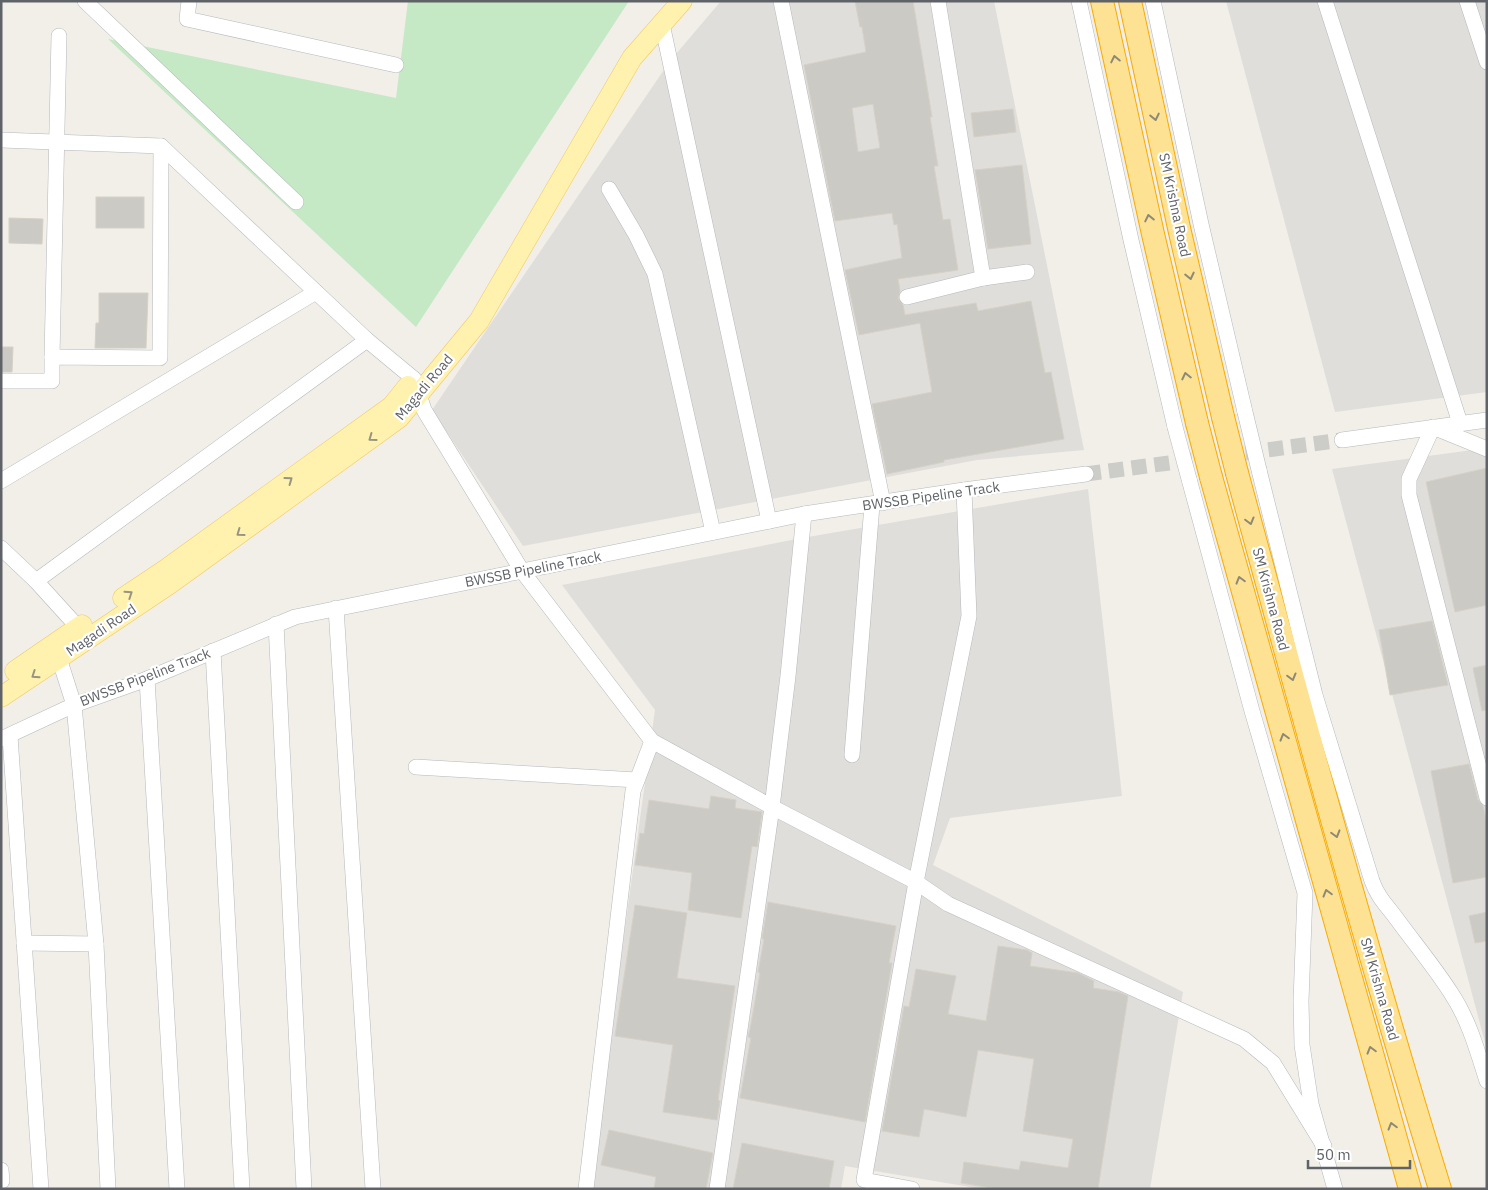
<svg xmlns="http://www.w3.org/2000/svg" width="1488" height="1190" font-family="'IBM Plex Sans',sans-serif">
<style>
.industrial{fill:#e0deda}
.green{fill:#c5e8c5}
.building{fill:#cccac5;stroke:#d6d1c6;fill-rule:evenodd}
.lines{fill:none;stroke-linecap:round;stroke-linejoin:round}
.minor-tunnel{stroke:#ccccc8;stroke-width:15;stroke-dasharray:15 8;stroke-linecap:butt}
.minor-casing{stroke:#b5b8bc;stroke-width:16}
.major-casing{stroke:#f2c960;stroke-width:21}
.highway-casing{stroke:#f9ab00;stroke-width:24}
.minor{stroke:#fff;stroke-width:15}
.major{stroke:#fff2af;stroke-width:20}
.highway{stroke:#fde293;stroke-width:22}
.minor-bridge-casing{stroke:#b5b8bc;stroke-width:16;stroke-linecap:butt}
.highway-bridge-casing{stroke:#f9ab00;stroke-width:24;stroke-linecap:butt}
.minor-bridge{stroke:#fff;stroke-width:15}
.highway-bridge{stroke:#fde293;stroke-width:22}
.oneway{stroke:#8e8975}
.oneway2{stroke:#979581}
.labels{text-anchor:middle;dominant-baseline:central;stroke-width:4.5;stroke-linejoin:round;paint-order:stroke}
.street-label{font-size:14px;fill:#5f6368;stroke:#fff}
</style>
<rect width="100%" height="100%" fill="#f1efe8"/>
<g class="industrial">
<polygon points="721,1 994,1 1084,450 977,460 523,546 432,410 670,61"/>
<polygon points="1226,1 1487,1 1487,392 1335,412"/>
<polygon points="1487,448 1487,1050 1332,469"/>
<polygon points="1088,489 1122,796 950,818 933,865 1183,992 1150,1189 982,1189 845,1166 841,1189 589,1189 655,710 562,585 802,538"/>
</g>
<polygon class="green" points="408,1 629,1 416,327 108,39 396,98"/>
<g class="building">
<path d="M855,1H913L932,117H930L938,166H934L943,220L950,219L958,270L898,279L900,291L898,299L903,305L905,315L976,303L978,311L1031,301L1045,373L1051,372L1064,439L944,460V462L887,474L872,404L932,392L920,323L859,335L845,270L902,258L897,224L894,225L892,213L835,221L804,65L866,52L862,27H860ZM873,104L880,148L858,152L852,108Z"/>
<polygon points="1013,109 1016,132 974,137 971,113"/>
<polygon points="1022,165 1031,244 988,249 975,170"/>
<rect x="96" y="197" width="48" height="31"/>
<polygon points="9,218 43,219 42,244 9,243"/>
<polygon points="99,293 148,293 146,348 95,348 96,323 99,323"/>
<polygon points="1,347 13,347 12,372 1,372"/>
<polygon points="1487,468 1487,605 1455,612 1426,482"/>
<polygon points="1432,621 1448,685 1390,695 1379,630"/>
<polygon points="1487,665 1487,710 1482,711 1473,668"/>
<polygon points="1469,764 1478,800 1483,806 1487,824 1487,877 1453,883 1431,771"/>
<polygon points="711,796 736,800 735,808 762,812 757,847 752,846 741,918 688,910 692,873 635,865 640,833 644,834 649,800 709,809"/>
<polygon points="768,902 896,926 889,963 892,963 865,1122 740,1098 751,1038 748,1037 750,1029 760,973 758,972 764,939 762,939"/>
<polygon points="635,905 687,913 677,978 735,986 718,1100 720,1101 717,1120 663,1112 673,1045 615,1036"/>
<polygon points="1487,912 1487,941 1475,943 1469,916"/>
<polygon points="998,946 1027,950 1032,953 1030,966 1078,973 1094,981 1093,988 1119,992 1128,996 1098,1189 998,1189 961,1183 964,1162 1019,1170 1021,1161 1068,1168 1073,1139 1023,1131 1034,1059 978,1050 966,1117 924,1109 919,1137 882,1131 904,1006 909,1007 916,969 956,976 948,1014 986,1021"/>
<polygon points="609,1130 713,1153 706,1189 654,1189 656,1177 601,1165"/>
<polygon points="742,1143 834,1161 829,1189 733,1189"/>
</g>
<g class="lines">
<polyline class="minor-tunnel" points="1086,474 1342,440"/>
<g class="minor-casing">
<g id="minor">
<polyline points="85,1 296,202"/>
<polyline points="189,1 187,19 396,65"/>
<polyline points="781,1 883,503"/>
<polyline points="938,1 983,278"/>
<polyline points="1079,1 1131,240 1175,427"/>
<polyline points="1153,1 1201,224 1245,412"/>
<polyline points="1325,1 1460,423"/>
<polyline points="1467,1 1487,62"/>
<polyline points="662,24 769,521"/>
<polyline points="1,140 161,146 367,340 414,379 424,410 522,571 652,741 772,807 916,882 948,904 1244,1039 1273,1063 1324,1146"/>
<polyline points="609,189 636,235 655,274 713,532"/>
<polyline points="907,297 983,278 1027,272"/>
<polyline points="52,357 59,36"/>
<polyline points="1,381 52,381 52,357 160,358 161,146"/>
<polyline points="1342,440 1487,420"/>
<polyline points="1487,449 1433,427 1409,479 1409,495 1487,798"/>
<path d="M1259,470L1315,695L1372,881C1379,900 1388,906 1399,922C1416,945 1435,968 1451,993C1469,1020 1477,1050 1487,1081"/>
<polyline points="1189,479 1252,711 1305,893 1301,1001 1302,1045 1311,1104 1335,1189"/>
<polyline points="1,481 316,292"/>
<polyline points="1,548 36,581 85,635"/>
<polyline points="36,581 367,340"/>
<polyline points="336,608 373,1189"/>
<polyline points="276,624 304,1189"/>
<polyline points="55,650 59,658 74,705 96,944 108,1189"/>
<polyline points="213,651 242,1189"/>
<polyline points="147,679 177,1189"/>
<polyline points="10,736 41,1189"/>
<polyline points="1,739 74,705 147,679 295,617 804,514 964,490 1086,474"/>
<polyline points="852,755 872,505"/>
<polyline points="416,767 637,780"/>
<polyline points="24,943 96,944"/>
<polyline points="1,1170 2,1181"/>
<polyline points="586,1189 633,791 652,741"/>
<polyline points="717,1189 772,807 788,676 804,514"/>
<polyline points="912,1189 864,1180 916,882 969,616 964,490"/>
</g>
</g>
<g class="major-casing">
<g id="major">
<polyline points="123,598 165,570 392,406 408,386"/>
<polyline points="15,671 82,625"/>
<polyline points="1,697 171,583 399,418 479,321 632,58 682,1"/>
</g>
</g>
<g class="highway-casing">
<g id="highway">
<polyline points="1102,1 1153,234 1197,423"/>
<polyline points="1130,1 1179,228 1223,417"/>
<path d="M1237,473C1302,713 1367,952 1440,1189"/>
<polyline points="1211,477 1410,1189"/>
</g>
</g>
<use href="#minor" class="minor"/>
<use href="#major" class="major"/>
<use href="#highway" class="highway"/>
<g class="minor-bridge-casing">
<g id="minor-bridge">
<polyline points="1245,412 1259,470"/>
<polyline points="1175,427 1189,479"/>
</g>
</g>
<g class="highway-bridge-casing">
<g id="highway-bridge">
<polyline points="1223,417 1237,473"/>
<polyline points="1197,423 1211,477"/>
</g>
</g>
<use href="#minor-bridge" class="minor-bridge"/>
<use href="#highway-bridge" class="highway-bridge"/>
</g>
<defs><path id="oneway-chevron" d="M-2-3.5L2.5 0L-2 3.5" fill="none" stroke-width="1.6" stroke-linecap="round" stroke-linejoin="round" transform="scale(1.25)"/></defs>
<g class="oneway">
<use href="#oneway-chevron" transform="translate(1115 59) rotate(-102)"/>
<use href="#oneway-chevron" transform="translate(1155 117) rotate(78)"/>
<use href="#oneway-chevron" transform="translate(1149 218) rotate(-102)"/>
<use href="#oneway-chevron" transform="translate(1190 276) rotate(77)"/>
<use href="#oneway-chevron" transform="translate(1186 376) rotate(-103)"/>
<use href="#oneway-chevron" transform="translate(1250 521) rotate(75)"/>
<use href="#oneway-chevron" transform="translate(1240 580) rotate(-106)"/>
<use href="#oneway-chevron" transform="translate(1292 677) rotate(75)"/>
<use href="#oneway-chevron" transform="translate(1284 737) rotate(-106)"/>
<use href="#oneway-chevron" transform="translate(1336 834) rotate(74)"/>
<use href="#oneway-chevron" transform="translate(1327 893) rotate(-106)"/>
<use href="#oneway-chevron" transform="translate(1371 1050) rotate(-106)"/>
<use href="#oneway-chevron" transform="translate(1392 1126) rotate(-106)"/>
</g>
<g class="oneway2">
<use href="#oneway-chevron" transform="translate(372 438) rotate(144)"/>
<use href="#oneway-chevron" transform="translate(289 480) rotate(-36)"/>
<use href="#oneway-chevron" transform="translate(240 533) rotate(144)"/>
<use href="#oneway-chevron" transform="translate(129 594) rotate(-34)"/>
<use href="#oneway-chevron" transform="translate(35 675) rotate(146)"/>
</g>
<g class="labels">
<g class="street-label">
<text transform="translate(1175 205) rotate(78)">SM Krishna Road</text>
<text transform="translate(424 387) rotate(-50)">Magadi Road</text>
<text transform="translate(931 496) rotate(-8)">BWSSB Pipeline Track</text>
<text transform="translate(533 569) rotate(-11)">BWSSB Pipeline Track</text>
<text transform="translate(1271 599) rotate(75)">SM Krishna Road</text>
<text transform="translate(101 630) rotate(-34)">Magadi Road</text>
<text transform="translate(145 677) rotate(-21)">BWSSB Pipeline Track</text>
<text transform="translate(1380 989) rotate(74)">SM Krishna Road</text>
</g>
</g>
<rect width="1488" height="1190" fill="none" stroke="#5f6368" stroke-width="5"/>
<path d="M1308 1160v8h102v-8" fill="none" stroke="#5f6368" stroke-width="2.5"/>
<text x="1316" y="1160" font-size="15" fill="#5f6368" stroke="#ffffff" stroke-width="4" paint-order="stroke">50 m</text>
</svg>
